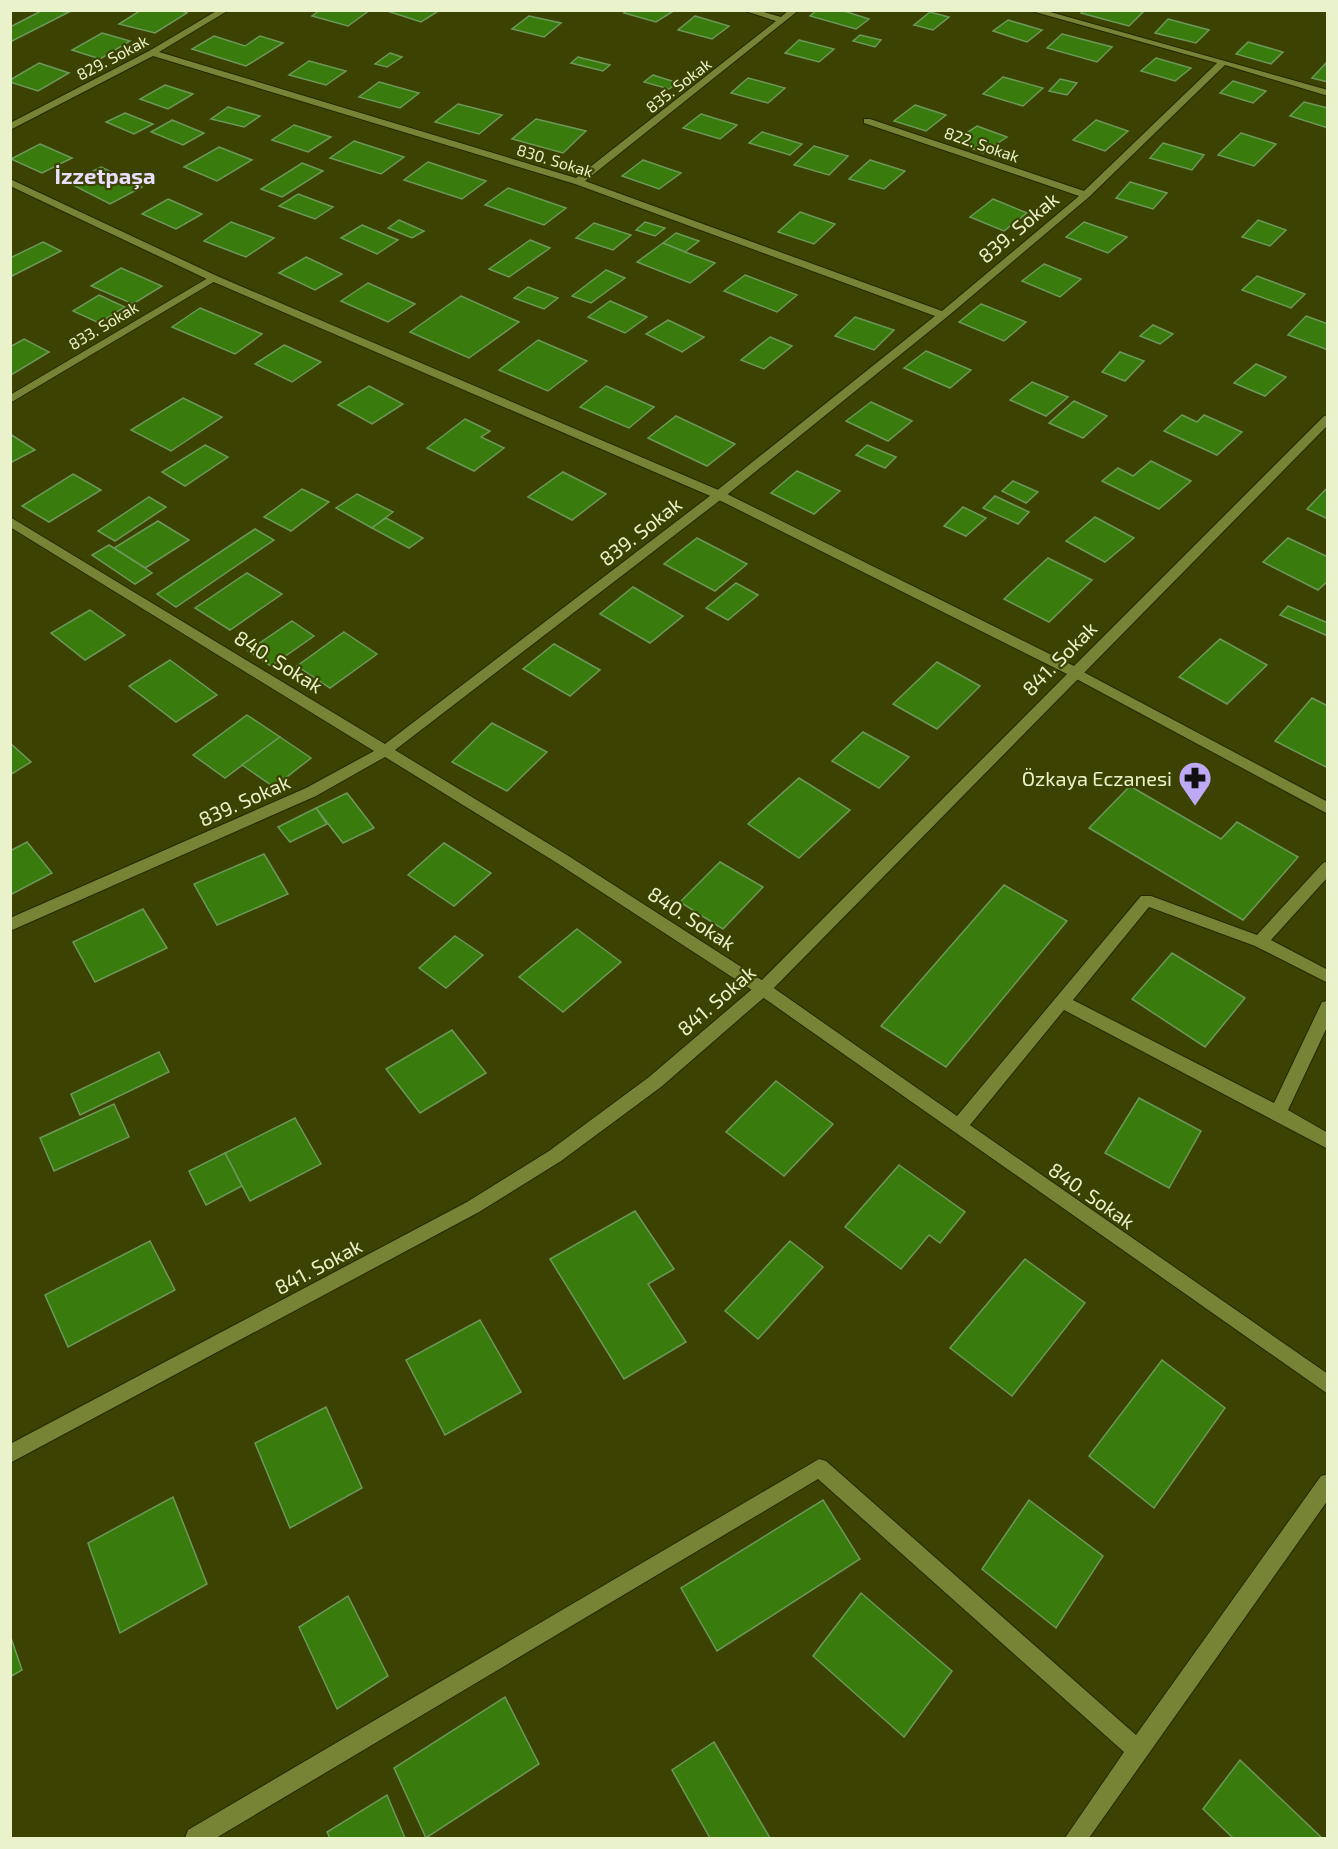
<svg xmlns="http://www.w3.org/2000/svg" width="1338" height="1849" font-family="'Exo 2',sans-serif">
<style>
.building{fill:#397b0d;stroke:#6c9859;stroke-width:1.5}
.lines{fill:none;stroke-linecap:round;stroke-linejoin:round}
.minor-casing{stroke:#232800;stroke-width:2}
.tertiary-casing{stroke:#232800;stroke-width:2}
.minor{fill:#778335;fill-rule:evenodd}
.tertiary{fill:#778335;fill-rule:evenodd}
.labels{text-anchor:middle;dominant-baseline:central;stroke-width:4.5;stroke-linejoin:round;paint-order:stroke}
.far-street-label{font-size:16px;fill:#eaf2cb;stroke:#3c4302}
.street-label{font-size:20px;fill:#eaf2cb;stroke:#3c4302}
.poi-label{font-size:20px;fill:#eaf2cb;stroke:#3c4302;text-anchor:end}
.far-district-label{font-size:22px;font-weight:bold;fill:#e7dffd;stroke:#3c4302}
</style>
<rect width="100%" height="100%" fill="#3c4302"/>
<g class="building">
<polygon points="43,10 69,12 10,42 10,27"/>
<polygon points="141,10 179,10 187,13 155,33 119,24"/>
<polygon points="320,10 370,10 348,26 312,16"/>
<polygon points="384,10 440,10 421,22"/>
<polygon points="628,10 666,10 672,12 656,22 624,13"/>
<polygon points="817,10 841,10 869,19 856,29 810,16"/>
<polygon points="1084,10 1136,10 1143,12 1129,26 1081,13"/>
<polygon points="930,12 949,17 933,30 914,25"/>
<polygon points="529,16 561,23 544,37 512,29"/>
<polygon points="695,16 729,26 712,39 678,30"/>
<polygon points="1168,19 1209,30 1196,43 1155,33"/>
<polygon points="1008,20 1042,30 1027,42 993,31"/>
<polygon points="102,33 130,41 100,59 72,50"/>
<polygon points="1062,34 1112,47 1097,62 1047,48"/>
<polygon points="860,35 881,40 875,47 853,41"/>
<polygon points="214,36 245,46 260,36 283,43 246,66 192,49"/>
<polygon points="799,40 834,49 819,62 785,53"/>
<polygon points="1248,42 1283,52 1271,64 1236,54"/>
<polygon points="390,53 402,57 387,67 375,64"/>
<polygon points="578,57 610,65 603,71 571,63"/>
<polygon points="1156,58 1191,68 1175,81 1141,71"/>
<polygon points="309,61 346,71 326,85 289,75"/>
<polygon points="39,63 69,73 38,91 10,82 10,80"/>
<polygon points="1326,63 1328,82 1312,78"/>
<polygon points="653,75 678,83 669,89 644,82"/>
<polygon points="1003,77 1043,88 1023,106 983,94"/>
<polygon points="748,78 785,88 768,103 731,93"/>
<polygon points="1060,79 1077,83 1067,95 1049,91"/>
<polygon points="1233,81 1266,91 1253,103 1220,93"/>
<polygon points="379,82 419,93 400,108 359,97"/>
<polygon points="165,85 193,94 168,109 140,99"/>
<polygon points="1304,102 1328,108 1328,128 1290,116"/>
<polygon points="458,104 502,115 479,134 435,122"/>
<polygon points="915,105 946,115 926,131 894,121"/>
<polygon points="228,107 260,116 244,127 211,119"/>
<polygon points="125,113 153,124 134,134 106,122"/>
<polygon points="701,114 737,125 720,139 683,128"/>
<polygon points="536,119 586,131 563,153 512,139"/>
<polygon points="172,120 204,133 183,145 151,132"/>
<polygon points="1096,120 1128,131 1105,151 1073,140"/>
<polygon points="294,125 331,137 308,152 272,140"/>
<polygon points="977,126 1007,137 983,153 954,141"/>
<polygon points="762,132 802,144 790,155 749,143"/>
<polygon points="1241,133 1276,144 1254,166 1218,155"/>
<polygon points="354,141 404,157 381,174 330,158"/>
<polygon points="1163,143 1204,155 1192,170 1150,158"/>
<polygon points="40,144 72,158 42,173 11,159"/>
<polygon points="814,146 848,156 829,175 794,165"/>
<polygon points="219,147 252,160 217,181 184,167"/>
<polygon points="643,160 681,173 659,189 622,176"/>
<polygon points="870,160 905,171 884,189 849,179"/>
<polygon points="428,162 486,181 462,199 404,180"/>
<polygon points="302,163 323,171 282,197 261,189"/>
<polygon points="101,167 142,187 110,204 69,183"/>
<polygon points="1130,182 1167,193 1153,209 1116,198"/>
<polygon points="508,188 566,208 544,225 485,205"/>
<polygon points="298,194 333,207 315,219 279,206"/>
<polygon points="168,199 202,214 176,229 142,214"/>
<polygon points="993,199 1027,213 1004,231 970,217"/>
<polygon points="800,212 835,224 814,244 778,232"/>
<polygon points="399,220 424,231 412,238 388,228"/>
<polygon points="1258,220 1286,230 1270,246 1242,237"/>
<polygon points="231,222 274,238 246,257 204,241"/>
<polygon points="645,222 665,228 655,236 636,230"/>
<polygon points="1084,222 1127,237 1108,253 1066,237"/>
<polygon points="594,223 631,235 613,250 576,238"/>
<polygon points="362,225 398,240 377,254 341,238"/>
<polygon points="676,233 699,241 685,252 663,243"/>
<polygon points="530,240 550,248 509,277 489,269"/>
<polygon points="43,242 61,251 10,277 10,258"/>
<polygon points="663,243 685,252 715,263 690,283 637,262"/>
<polygon points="306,257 342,274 315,290 279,273"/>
<polygon points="1044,264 1081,279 1060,297 1022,281"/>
<polygon points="121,268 162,286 133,304 91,286"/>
<polygon points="606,270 625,278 591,303 572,296"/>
<polygon points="745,275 797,295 777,312 724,291"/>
<polygon points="1257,276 1305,294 1291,308 1242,290"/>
<polygon points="368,283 415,304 388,322 341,301"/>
<polygon points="528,287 558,298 544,309 514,298"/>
<polygon points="99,295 125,307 99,323 73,311"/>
<polygon points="461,296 519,322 469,358 410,332"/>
<polygon points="610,301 647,317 625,333 588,317"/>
<polygon points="981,304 1026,322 1004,341 959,322"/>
<polygon points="200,308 262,334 235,354 172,327"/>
<polygon points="1306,316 1328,324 1328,350 1288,335"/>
<polygon points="855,317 894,330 874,350 835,336"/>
<polygon points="668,320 704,337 682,352 646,334"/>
<polygon points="1153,325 1173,334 1160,344 1140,336"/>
<polygon points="770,337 792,346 764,369 741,360"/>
<polygon points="24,339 49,352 11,375 10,347"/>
<polygon points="538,340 587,361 548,391 499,370"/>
<polygon points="284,345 321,362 292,382 255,364"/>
<polygon points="926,351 971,370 950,388 904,368"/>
<polygon points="1120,352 1144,361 1125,381 1102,372"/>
<polygon points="1256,364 1286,377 1265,396 1234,383"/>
<polygon points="1032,382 1068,397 1046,416 1010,400"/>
<polygon points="369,386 403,404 372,424 338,405"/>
<polygon points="606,386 654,407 629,428 580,407"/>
<polygon points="183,398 222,417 171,451 131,430"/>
<polygon points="1074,401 1107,416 1083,438 1049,423"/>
<polygon points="871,402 912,421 888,441 846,421"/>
<polygon points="1182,415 1197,422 1204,415 1242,432 1217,455 1164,431"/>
<polygon points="676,416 735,444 707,466 648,438"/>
<polygon points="465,419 490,431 481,437 504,448 474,471 427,448"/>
<polygon points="10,434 35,450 10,463"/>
<polygon points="205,445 228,457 185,486 162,472"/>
<polygon points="867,445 896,457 885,468 856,455"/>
<polygon points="1151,461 1191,481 1159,509 1102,481 1118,468 1133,476"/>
<polygon points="797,471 840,491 814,514 771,493"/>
<polygon points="563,472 606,494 572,520 528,497"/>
<polygon points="73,474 101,490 49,522 22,506"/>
<polygon points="1013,481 1038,492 1026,503 1002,491"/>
<polygon points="1328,487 1328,519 1307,509"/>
<polygon points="302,489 329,502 291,531 264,517"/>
<polygon points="357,494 393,512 372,528 336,508"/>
<polygon points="995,496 1029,512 1018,524 983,508"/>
<polygon points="149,497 166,507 115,541 98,531"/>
<polygon points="963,507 986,518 966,536 944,526"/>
<polygon points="1095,517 1134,538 1105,562 1066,541"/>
<polygon points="386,518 423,538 409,548 372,528"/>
<polygon points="158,521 189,540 145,568 114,548"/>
<polygon points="255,529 274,540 176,607 157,594"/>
<polygon points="697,538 747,564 715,591 664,564"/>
<polygon points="1288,538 1328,557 1328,581 1318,590 1263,562"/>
<polygon points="109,545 145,568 152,573 135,584 92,555"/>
<polygon points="1048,558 1092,580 1049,622 1004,599"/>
<polygon points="247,573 282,594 230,630 195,608"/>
<polygon points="736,583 758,595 728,620 706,608"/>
<polygon points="633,587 683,616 650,643 600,614"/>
<polygon points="1288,606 1328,623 1328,636 1280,615"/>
<polygon points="90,610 125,635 85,660 51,633"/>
<polygon points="292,621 314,636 271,666 248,651"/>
<polygon points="344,632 377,654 330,688 297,666"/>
<polygon points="1220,639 1267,665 1227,704 1179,677"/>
<polygon points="554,644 600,670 570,696 523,669"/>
<polygon points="170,660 217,695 176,722 129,686"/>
<polygon points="937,662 980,686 937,729 893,704"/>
<polygon points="1312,698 1328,706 1328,768 1275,741"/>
<polygon points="247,715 280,737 225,778 193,755"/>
<polygon points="492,723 547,752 507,791 452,762"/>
<polygon points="863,732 909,757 879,788 832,761"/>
<polygon points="280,737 311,758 274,787 242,765"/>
<polygon points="10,743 31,762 10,775"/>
<polygon points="799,778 850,810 799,858 748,824"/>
<polygon points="1130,786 1221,839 1237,822 1298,857 1243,920 1089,828"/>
<polygon points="347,793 374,828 343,843 316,808"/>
<polygon points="316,808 327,824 290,842 278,827"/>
<polygon points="27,842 52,873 10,895 10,851"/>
<polygon points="444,843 491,873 454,906 408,875"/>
<polygon points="264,854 288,894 217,925 194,884"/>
<polygon points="720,862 763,887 723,929 680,902"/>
<polygon points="1004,885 1067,921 946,1067 881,1026"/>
<polygon points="143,909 167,948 95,982 73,942"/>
<polygon points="577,929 621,962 563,1012 519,977"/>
<polygon points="455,936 483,955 446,988 419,968"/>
<polygon points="1172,953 1245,998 1205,1047 1132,999"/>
<polygon points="452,1030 486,1073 420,1113 386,1069"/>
<polygon points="159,1052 169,1072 80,1115 71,1094"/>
<polygon points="776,1081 833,1124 784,1176 726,1132"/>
<polygon points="1139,1098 1201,1131 1169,1188 1105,1153"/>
<polygon points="114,1104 129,1137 54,1171 40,1138"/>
<polygon points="295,1118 321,1164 250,1201 225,1153"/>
<polygon points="225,1153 242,1186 206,1205 189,1171"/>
<polygon points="899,1165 965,1212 940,1243 929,1235 901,1269 845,1227"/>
<polygon points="635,1211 674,1269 648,1284 686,1342 624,1379 550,1259"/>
<polygon points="150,1241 175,1290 68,1347 45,1295"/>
<polygon points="790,1241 823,1267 758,1339 725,1311"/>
<polygon points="1025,1259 1085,1303 1012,1396 950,1348"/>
<polygon points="480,1320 521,1392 445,1435 406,1360"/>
<polygon points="1162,1360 1225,1408 1154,1508 1089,1456"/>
<polygon points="326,1407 362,1488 290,1528 255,1443"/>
<polygon points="173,1497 207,1584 120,1633 88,1543"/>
<polygon points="823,1500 860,1559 717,1651 681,1588"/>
<polygon points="1029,1500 1103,1556 1056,1628 982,1569"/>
<polygon points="861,1593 952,1671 904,1737 813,1656"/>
<polygon points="348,1596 388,1676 337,1709 299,1627"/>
<polygon points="10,1635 22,1670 10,1677"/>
<polygon points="505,1697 539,1764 426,1838 394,1768"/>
<polygon points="714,1742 770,1838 710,1838 672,1770"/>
<polygon points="1240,1760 1322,1838 1233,1838 1203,1809"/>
<polygon points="387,1795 405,1838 330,1838 327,1832"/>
</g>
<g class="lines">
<g class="minor-casing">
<g id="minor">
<polygon points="218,10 229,10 159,52 576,178 776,21 742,10 757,10 781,17 789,10 799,10 585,181 942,311 1079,196 864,123 864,119 870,119 1084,191 1217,63 1028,10 1043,10 1328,90 1328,96 1225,65 1089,197 947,317 723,498 395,750 567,855 768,984 957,1116 1141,896 1151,896 1257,935 1323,863 1328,861 1328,877 1271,940 1328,970 1328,983 1255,946 1149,907 1073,1000 1274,1103 1322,1002 1328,1001 1328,1025 1288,1110 1328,1133 1328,1149 1064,1010 970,1125 1328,1374 1328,1394 758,994 557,863 385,757 316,796 10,931 10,918 306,788 374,751 10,527 10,517 385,744 715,492 935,316 575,184 153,56 10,130 10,123 149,51"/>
<polygon points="213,275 218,278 217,280 10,403 10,395"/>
<polygon points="1074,667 1328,802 1328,814 1069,675 1067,672"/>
<polygon points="819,1459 826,1461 1136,1735 1321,1476 1328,1474 1328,1500 1089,1838 1065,1838 1124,1752 818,1479 216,1838 185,1838 188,1830"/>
</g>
</g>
<g class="tertiary-casing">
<polygon id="tertiary" points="10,179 217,276 723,492 1074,666 1324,416 1328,415 1328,425 768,994 661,1087 561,1161 479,1212 10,1463 10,1444 467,1202 549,1151 649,1077 758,984 1067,674 715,498 209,280 10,186"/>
</g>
<use href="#minor" class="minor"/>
<use href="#tertiary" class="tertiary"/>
</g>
<defs>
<g id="pharmacy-pin" transform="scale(1.725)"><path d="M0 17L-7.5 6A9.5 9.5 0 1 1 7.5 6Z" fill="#bea9f4" stroke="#3c4302"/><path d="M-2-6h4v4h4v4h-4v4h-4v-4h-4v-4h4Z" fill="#111"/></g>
</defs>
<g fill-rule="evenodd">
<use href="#pharmacy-pin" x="1195" y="778"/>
</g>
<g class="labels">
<g class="far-street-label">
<text transform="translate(112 57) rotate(-28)">829. Sokak</text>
<text transform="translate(678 85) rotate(-38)">835. Sokak</text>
<text transform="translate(982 144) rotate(19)">822. Sokak</text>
<text transform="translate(555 160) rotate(17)">830. Sokak</text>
<text transform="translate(103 325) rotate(-31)">833. Sokak</text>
</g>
<g class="street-label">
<text transform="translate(1018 227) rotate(-40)">839. Sokak</text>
<text transform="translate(640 531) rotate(-38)">839. Sokak</text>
<text transform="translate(1059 658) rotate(-45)">841. Sokak</text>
<text transform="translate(279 661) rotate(32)">840. Sokak</text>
<text transform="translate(244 800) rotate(-24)">839. Sokak</text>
<text transform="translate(692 918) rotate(33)">840. Sokak</text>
<text transform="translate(716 1000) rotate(-41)">841. Sokak</text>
<text transform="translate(1092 1195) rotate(35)">840. Sokak</text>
<text transform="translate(318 1266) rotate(-28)">841. Sokak</text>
</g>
<g class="poi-label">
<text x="1172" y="778">Özkaya Eczanesi</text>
</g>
<g class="far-district-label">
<text x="105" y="175">İzzetpaşa</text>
</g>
</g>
<rect width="1338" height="1849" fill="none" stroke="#eaf2cb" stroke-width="24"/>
</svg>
